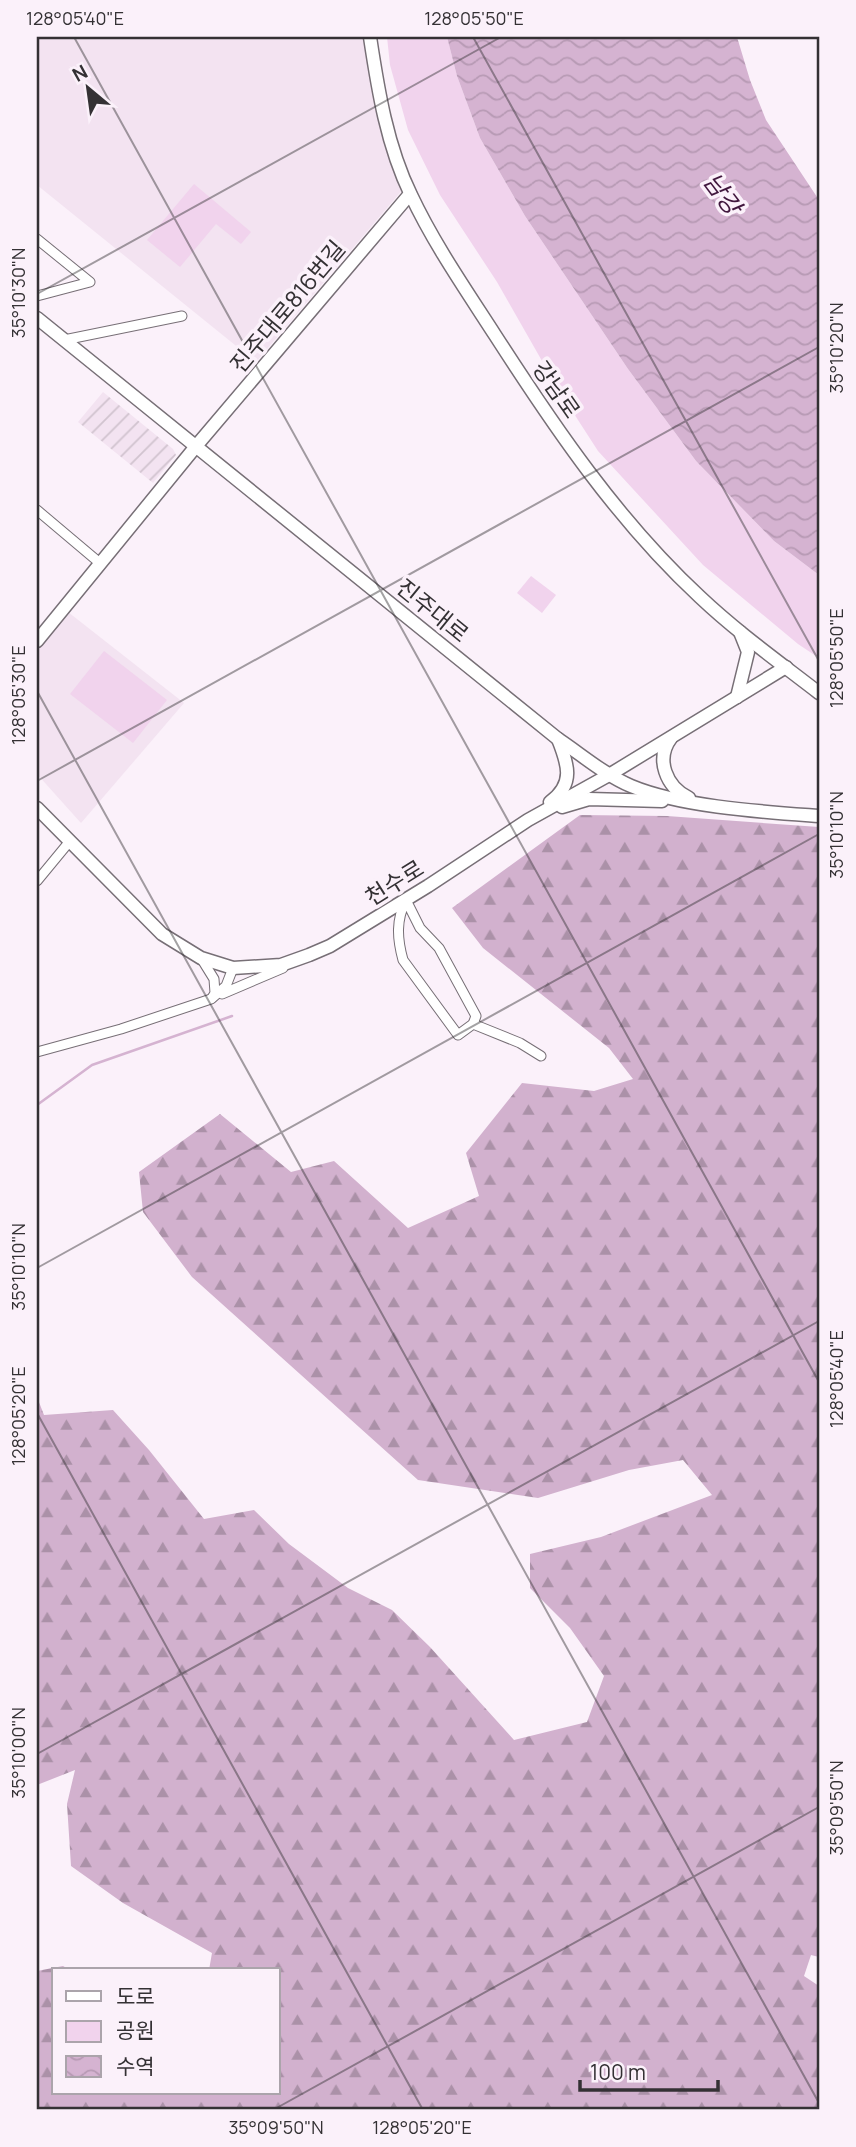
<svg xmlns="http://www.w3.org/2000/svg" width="856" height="2147" font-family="Manrope,'Noto Sans KR',sans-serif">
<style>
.built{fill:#f3e3f1}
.industrial{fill:url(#industrial-furrows)}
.green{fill:#f1d3ed}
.forest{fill:url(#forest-firs)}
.water{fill:url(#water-waves)}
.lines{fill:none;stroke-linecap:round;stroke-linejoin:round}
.stream{stroke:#d5b3d1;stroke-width:2.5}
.street-casing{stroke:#776f76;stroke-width:11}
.secondary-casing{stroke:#776f76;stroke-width:15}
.street{stroke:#fff;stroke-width:9}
.secondary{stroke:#fff;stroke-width:12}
.ticks{fill:none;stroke:#343134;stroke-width:2;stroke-opacity:0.45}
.labels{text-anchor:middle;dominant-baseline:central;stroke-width:7;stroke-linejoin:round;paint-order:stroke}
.street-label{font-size:23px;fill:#343134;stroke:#fbf1fa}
.water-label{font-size:24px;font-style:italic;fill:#40163d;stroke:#fbf1fa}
.neatline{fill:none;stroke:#343134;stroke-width:2.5}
.ticks-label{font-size:18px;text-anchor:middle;fill:#343134}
</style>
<defs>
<pattern id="industrial-furrows" width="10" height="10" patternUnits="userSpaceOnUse" patternTransform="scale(1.75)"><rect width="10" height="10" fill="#f3e3f1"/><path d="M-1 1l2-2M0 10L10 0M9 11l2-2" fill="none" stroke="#d1c3cf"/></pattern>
<pattern id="forest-firs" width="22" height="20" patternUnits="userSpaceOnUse" patternTransform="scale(1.75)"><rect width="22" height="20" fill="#d2b1ce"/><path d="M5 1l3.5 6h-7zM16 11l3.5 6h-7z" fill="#ab91a8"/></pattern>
<pattern id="water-waves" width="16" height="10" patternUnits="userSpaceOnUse" patternTransform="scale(1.75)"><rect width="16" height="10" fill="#d5b3d1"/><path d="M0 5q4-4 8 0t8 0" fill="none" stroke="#b79ab4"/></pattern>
</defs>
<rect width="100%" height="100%" fill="#fbf1fa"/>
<g class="built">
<polygon points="37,37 366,37 404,188 256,362 37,185"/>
<polygon points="68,612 184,703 81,823 37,774 37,651"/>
</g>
<polygon class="industrial" points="103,392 173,449 176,455 153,483 78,422"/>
<g class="green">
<polygon points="387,37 447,37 457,76 480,138 525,216 628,369 696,461 774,541 819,575 819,658 798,644 703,565 598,451 558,389 497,282 440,195 408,130 390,65"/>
<polygon points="194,184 251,232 241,244 216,224 180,267 147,240"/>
<polygon points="531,576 556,595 542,613 517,593"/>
<polygon points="104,651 167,700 133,743 70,694"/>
</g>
<polygon class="forest" points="580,815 667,816 819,827 819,1957 811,1955 804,1976 819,1986 819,2110 37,2110 37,1971 63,1966 70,1970 54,1970 54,2093 278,2093 278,1970 209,1970 212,1953 123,1903 71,1866 67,1804 75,1770 37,1785 37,1397 44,1415 113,1410 149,1450 204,1519 254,1510 289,1544 348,1588 392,1610 430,1647 514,1740 587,1722 604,1676 570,1628 530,1588 530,1554 601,1537 712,1495 683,1460 629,1470 538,1498 418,1480 192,1277 143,1212 139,1172 220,1114 291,1172 334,1161 408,1228 479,1196 466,1153 522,1083 594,1091 633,1079 609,1048 483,948 452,908"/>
<polygon class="water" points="447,37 737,37 750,80 766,120 819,200 819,575 774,541 696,461 628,369 525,216 480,138 457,76"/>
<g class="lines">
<polyline class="stream" points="37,1105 92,1065 232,1016"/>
<g class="street-casing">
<g id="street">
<polyline points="37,296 90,282 37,239"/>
<polyline points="64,340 182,316"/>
<polyline points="37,510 101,564"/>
<polyline points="37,881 70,841"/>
<path d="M406,900L420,928L439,948L476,1016L473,1024L458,1035L403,960C397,938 396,920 406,900Z"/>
<polyline points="201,958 214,979 215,993 212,998"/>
<polyline points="222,994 283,968"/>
<polyline points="473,1024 520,1043 541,1056"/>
<polyline points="37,1052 121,1029 211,999 226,986 233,968"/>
</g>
</g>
<g class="secondary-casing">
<g id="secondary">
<path d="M370,37C378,90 387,146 411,195C434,244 466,290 495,335C555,428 618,521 700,597C737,632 779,662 819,693"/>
<path d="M37,318L558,739C582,755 605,775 631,786C681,807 765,812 819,816"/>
<polyline points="37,641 197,445 410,194"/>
<polyline points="737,697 748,652 740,632"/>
<path d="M671,738C655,759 666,787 689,798"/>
<path d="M550,802C575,784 568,764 558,739"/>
<polyline points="562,807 589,799 662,801"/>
<polyline points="37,808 162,934 201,958 233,968 281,965 309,955 330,946 428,886 528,820 609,775 786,667"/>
</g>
</g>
<use href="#street" class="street"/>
<use href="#secondary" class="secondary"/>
</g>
<path class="ticks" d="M74,37L819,1382M473,37L819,661M37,294L501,37M37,691L819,2103M37,781L819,347M37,1268L819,834M37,1413L423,2110M37,1754L819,1321M273,2110L819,1807"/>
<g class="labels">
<g class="street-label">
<text transform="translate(287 306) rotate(-50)">진주대로816번길</text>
<text transform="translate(557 389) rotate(55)">강남로</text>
<text transform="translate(433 610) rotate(39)">진주대로</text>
<text transform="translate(394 882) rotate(-32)">천수로</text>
</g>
<g class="water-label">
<text transform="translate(723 193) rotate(53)">남강</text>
</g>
</g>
<rect width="856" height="2147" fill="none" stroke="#fbf1fa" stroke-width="77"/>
<rect x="52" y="1968" width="228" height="126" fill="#fbf1fa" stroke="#aba4ab" stroke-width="2"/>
<rect x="66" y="1991" width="35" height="10" fill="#ffffff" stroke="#aba4ab" stroke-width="2"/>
<text x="116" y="2004" font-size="21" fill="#343134">도로</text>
<rect x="66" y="2021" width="35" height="21" fill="#f1d3ed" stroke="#aba4ab" stroke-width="2"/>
<text x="116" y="2038" font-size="21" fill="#343134">공원</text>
<rect x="66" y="2056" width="35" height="21" fill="url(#water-waves)" stroke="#aba4ab" stroke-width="2"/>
<text x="116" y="2074" font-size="21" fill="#343134">수역</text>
<g transform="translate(88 88) rotate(331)" stroke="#fbf1fa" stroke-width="5" paint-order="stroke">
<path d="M0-5L12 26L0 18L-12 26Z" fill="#343134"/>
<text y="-10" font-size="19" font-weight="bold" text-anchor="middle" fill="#343134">N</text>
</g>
<path d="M580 2080v10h138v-10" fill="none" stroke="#343134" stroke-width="3.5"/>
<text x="590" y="2080" font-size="21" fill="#343134" stroke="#fbf1fa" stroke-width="5" paint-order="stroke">100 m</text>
<rect x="38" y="38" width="780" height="2070" class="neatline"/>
<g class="ticks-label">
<text x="75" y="25">128°05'40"E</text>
<text x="474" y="25">128°05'50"E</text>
<text transform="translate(19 293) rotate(-90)" y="6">35°10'30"N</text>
<text transform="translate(837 348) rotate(-90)" y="6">35°10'20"N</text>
<text transform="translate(837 658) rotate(-90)" y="6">128°05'50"E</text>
<text transform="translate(19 695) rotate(-90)" y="6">128°05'30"E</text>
<text transform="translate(837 835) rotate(-90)" y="6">35°10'10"N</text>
<text transform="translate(19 1267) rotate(-90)" y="6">35°10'10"N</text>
<text transform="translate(837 1379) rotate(-90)" y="6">128°05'40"E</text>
<text transform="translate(19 1416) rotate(-90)" y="6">128°05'20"E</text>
<text transform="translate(19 1753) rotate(-90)" y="6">35°10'00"N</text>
<text transform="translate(837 1808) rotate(-90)" y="6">35°09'50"N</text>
<text x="276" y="2134">35°09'50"N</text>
<text x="422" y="2134">128°05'20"E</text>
</g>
</svg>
